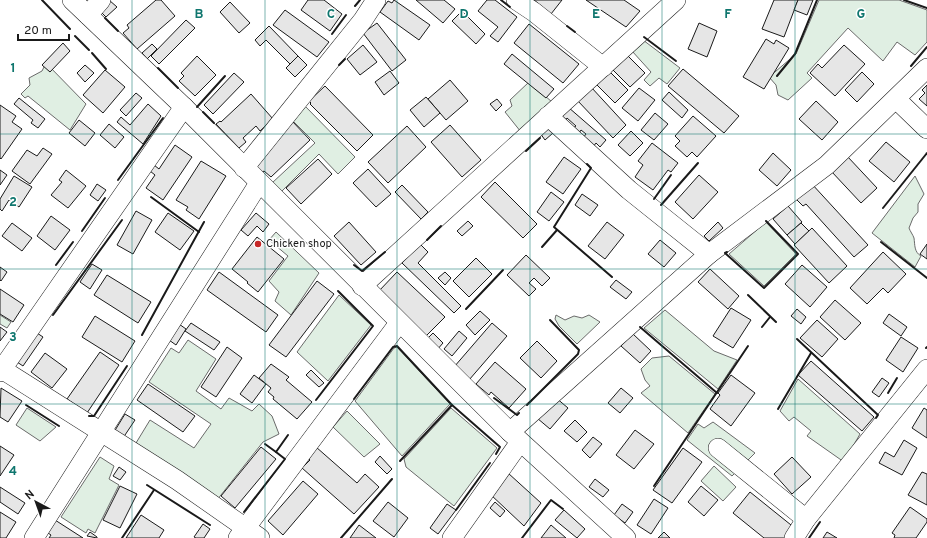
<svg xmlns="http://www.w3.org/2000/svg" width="927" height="538" font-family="Overpass,sans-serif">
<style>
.green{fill:#e0efe3;stroke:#6a6a6a}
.building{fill:#e6e6e6;stroke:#1a1a1a}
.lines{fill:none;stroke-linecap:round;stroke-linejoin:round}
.minor-casing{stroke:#1a1a1a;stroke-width:20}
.minor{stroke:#fff;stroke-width:19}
.wall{stroke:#1a1a1a;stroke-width:2}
.grid{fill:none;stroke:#0f766e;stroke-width:1;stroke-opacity:0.55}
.poi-dot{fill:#c62828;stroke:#fff;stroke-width:1.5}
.labels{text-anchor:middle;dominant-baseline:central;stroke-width:3;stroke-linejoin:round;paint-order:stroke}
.poi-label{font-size:11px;fill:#1a1a1a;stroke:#fff;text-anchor:start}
.grid-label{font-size:13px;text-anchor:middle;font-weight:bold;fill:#0f766e;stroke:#fff;stroke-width:3;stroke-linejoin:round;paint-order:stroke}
</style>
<rect width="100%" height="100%" fill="#fff"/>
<g class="green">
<polygon points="819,0 899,0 927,10 927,42 915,55 897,42 883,61 848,28 807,73 812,78 788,100 778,95 776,85 769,77 796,54"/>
<polygon points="643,40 680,68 667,84 659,78 650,86 644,80 651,72 632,51"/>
<polygon points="46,63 86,104 70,130 28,96 25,98 21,94 30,85 29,78 42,71"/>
<polygon points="529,82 552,102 521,132 505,112 512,106 510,100"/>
<polygon points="303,104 355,157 338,174 319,154 281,192 272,183 315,143 290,118"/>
<path d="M915,176L924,194L918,204V212L913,218L909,228C910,231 913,235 914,238C915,245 914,252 921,256L915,267L872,233Z"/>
<polygon points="766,222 796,254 764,286 729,254"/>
<polygon points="276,232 319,273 291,315 275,301 279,292 269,281 288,256 269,240"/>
<polygon points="339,295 371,325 328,381 297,352"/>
<polygon points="665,310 714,351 737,360 718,389 644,328"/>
<polygon points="0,315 11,322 7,328 0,324"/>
<polygon points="556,315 565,320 574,316 582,318 589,315 600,322 577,344 559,326 555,319"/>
<polygon points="188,340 216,359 196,391 221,409 229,398 252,411 259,404 272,416 279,434 263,442 217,500 136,443 150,420 194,448 211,424 149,382 171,348 179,353"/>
<polygon points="397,347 450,404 402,456 355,401 394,348"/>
<polygon points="669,356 715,394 688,433 641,393 650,386 645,380 641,369 652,358"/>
<polygon points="798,379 860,434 844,462 807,436 811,431 794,417 789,421 780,411"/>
<polygon points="27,408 56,427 40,441 16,425"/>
<polygon points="451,408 497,448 454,506 406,467 404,459"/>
<polygon points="347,411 380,444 364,457 333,427"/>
<polygon points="713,422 755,453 732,476 687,440 698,424 704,428"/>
<polygon points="100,457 114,466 109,479 119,485 95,533 88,529 86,533 61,517"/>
<polygon points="714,466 736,487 723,501 701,481"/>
</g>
<g class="building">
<polygon points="109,0 117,7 106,17 98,9"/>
<polygon points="156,0 161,0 175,16 137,49 123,33 129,28 127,25"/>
<polygon points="308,0 324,0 342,14 330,31 301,10"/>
<polygon points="394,0 430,25 419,40 380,12 388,1 392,3"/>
<polygon points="416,0 444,0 455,9 443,23"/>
<polygon points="487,0 495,0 517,17 498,42 490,36 498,27 478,11"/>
<polygon points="534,0 562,0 551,14"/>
<polygon points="586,0 624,0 640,11 626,27"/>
<polygon points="774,0 798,0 784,37 762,29"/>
<polygon points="798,0 813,0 807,15 794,10"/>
<polygon points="230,2 250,23 239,33 220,12"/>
<polygon points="285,10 329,42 317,57 273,25"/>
<polygon points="462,11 485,34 476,44 452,21"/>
<polygon points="186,20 195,28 159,64 151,56"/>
<polygon points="377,23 406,60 392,71 363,33"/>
<polygon points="699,23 717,31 707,57 688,49"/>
<polygon points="529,24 579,64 563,83 514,43"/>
<polygon points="269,26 298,56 290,64 266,40 260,46 255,40"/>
<polygon points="766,39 774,44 776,40 789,48 764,89 743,77"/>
<polygon points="63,43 70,51 50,72 42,65"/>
<polygon points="152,44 157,49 147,59 142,53"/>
<polygon points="363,45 377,62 360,75 347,59"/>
<polygon points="844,45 865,64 835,96 810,73 818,64 822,68"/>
<polygon points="625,53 645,73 630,87 611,68"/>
<polygon points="512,54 554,89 546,98 504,64"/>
<polygon points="197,56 216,75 195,96 179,81 184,76 181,73"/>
<polygon points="298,56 307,65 295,77 286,68"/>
<polygon points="85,65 94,73 85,82 77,73"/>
<polygon points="683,69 739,116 724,133 668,86"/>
<polygon points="105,70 125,87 103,113 83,95"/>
<polygon points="390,71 399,83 384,95 375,82"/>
<polygon points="609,71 628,90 615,103 596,84"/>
<polygon points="862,72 874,84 857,102 845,90"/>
<polygon points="234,73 244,82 213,114 204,105"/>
<polygon points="450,80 468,101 446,120 428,99"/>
<polygon points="927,85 927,106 919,99 925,93 922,90"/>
<polygon points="325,86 373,135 357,151 310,104 311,103 309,101"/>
<polygon points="591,87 626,125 613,138 577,100"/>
<polygon points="639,88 655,100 638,121 622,108"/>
<polygon points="669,92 688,110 682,118 662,100"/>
<polygon points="136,93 142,98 126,116 120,110"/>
<polygon points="251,94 273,119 260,131 256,126 243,138 246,142 239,148 216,124 220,121 221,122"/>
<polygon points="426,97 440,113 424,127 410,110"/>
<polygon points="19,98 45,119 38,128 31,123 33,120 14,104"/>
<polygon points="497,99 502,105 496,111 490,104"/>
<polygon points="816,101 838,122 822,140 799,119"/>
<polygon points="148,104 161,116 143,144 117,122 121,117 130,125"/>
<polygon points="0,105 16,116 12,122 22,129 1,159 0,158"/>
<polygon points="568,107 606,140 600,147 596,143 593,147 583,138 586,134 581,130 579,133 573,128 576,126 567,118 565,121 560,116"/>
<polygon points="655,113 668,124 654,140 641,130"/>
<polygon points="693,116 716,136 697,157 692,152 687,157 675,146 680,141 675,136"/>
<polygon points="79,120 95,133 85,146 69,133"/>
<polygon points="292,121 310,140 271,177 264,171 261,173 254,165"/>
<polygon points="109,124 124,137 115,148 100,135"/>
<polygon points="450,125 481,160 462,177 431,142"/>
<polygon points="407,126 426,147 388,183 368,162"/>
<polygon points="548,127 553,133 545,140 540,133"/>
<polygon points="631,131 643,143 630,156 618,145"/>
<polygon points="886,142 910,162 894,182 869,161"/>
<polygon points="652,143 678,163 671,172 668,170 653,190 635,177 643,165 638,161"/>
<polygon points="175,145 192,157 163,200 146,188 155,175 150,171 154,165 159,169"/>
<polygon points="43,148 52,154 30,184 12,171 27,150 37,156"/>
<polygon points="773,153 791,170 777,186 759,170"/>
<polygon points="847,156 877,188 861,203 831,171"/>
<polygon points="564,157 581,169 563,194 546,182"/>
<polygon points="318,159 332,174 301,204 286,188"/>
<polygon points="201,161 226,176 199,219 186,210 188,207 176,200"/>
<polygon points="368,169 391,194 376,207 353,183"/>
<polygon points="0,170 7,175 0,185"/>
<polygon points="66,170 86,186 68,208 51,195 62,182 59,180"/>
<polygon points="699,175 718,192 693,219 675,202"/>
<polygon points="14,176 32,187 19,207 9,200 2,211 0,209 0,199"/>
<polygon points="495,182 537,224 523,238 481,197"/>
<polygon points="811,183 868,245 854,257 806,204 803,206 795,198"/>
<polygon points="97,184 106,190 98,201 90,195"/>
<polygon points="402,185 428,212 421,219 395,192"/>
<polygon points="551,192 564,202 549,221 537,212"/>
<polygon points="582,194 598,205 590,216 575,205"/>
<polygon points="788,206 802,222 787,235 773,219"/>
<polygon points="136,211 152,220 133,254 117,245"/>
<polygon points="168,213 194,231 180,250 155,232"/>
<polygon points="256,213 269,224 263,232 257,226 248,236 241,230"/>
<polygon points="51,216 70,230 55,250 37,236"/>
<polygon points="468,221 473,226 462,236 457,231"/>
<polygon points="349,222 376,252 361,265 334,236"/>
<polygon points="607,222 624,235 605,259 588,246"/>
<polygon points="718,222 723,228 709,241 704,236"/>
<polygon points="12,223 32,238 22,251 2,236"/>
<polygon points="801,223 809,231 795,244 787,235"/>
<polygon points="812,228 847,266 829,283 794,245"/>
<polygon points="257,237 284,259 258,292 247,283 248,282 232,269"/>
<polygon points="660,240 676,253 664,267 648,254"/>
<polygon points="420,244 428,252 418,263 461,306 454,313 402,263"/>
<polygon points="927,244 927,259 920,254"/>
<polygon points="883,252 906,274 888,293 883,288 867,304 850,288"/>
<polygon points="526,255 550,278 542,286 534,278 529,283 536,289 529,296 507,275"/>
<polygon points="476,258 492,274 469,297 453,281"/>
<polygon points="92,264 102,270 90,289 80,282"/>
<polygon points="802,265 827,287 810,307 785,284"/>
<polygon points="0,267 7,272 1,281 0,280"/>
<polygon points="710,269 739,296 728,309 698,282"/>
<polygon points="219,272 278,315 266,332 207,290"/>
<polygon points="397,272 445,317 425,337 378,292"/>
<polygon points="445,272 451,278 445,285 438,278"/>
<polygon points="107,275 151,302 138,323 94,295"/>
<polygon points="616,280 632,292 626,299 610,287"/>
<polygon points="317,281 334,294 286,357 269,345"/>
<polygon points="0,289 24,305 13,322 0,314"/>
<polygon points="835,300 861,323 845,340 820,317"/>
<polygon points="731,308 751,320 733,348 713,336"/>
<polygon points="797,309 806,317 801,324 791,316"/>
<polygon points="480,311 490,320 475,335 466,325"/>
<polygon points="889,314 907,327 901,336 883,323"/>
<polygon points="95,316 135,341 122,362 82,337"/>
<polygon points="817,320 838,339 822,357 800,338"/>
<polygon points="191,323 220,342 214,350 185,331"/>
<polygon points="492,323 507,336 469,380 454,367"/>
<polygon points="179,324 186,329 176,345 169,340"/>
<polygon points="0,327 7,332 0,341"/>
<polygon points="459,331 467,338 452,356 444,349"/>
<polygon points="37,333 43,337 23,366 17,362"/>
<polygon points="433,333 443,343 436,351 425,341"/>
<polygon points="633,334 651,351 640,363 621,346"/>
<polygon points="901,337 918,348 903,372 886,360"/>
<polygon points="537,341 557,361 541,378 520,358"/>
<polygon points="227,347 242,358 216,397 201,387"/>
<polygon points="100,352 119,365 87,413 67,399"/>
<polygon points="45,353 67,369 52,388 31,372"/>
<polygon points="811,361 874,417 862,431 798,375"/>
<polygon points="495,362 526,389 509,408 491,392 489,395 476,384"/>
<polygon points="271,364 289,377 286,380 312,402 297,419 273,399 274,397 268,392 271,388 259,378"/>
<polygon points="311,370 324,383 319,387 306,375"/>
<polygon points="254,375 266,384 252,403 240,394"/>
<polygon points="731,375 755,393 731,426 710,409 720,395 718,393"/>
<polygon points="882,378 889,383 879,397 872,392"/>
<polygon points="148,384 195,416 183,432 137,400"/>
<polygon points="1,388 22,401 8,422 0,417"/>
<polygon points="621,388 633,398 620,413 608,403"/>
<polygon points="555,397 568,408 550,429 537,418"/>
<polygon points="924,408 927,410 927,438 912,428"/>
<polygon points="125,414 135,420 123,438 114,432"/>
<polygon points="575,420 587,432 577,442 564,431"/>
<polygon points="635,430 654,444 634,469 616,455"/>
<polygon points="593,437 602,444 590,458 582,450"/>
<polygon points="904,440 917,448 902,475 879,463 885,452 894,457"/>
<polygon points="0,446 14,455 0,476"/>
<polygon points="261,447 276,459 235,508 221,496"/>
<polygon points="316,447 357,483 365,474 379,487 354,514 302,468 310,460 307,457"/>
<polygon points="683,448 702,462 672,503 653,490"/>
<polygon points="380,456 392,469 387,474 375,462"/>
<polygon points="792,457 811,477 792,494 774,474"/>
<polygon points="119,467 126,472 120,480 113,476"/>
<polygon points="922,472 927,474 927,505 908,495"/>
<polygon points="508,473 541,503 524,526 490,494"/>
<polygon points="595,479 609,490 603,497 589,487"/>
<polygon points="303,481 318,494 283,535 268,521"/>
<polygon points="120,486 137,494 120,528 103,520"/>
<polygon points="701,486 718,500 704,516 688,502"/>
<polygon points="0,487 25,503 18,514 0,502"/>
<polygon points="750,492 796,529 789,538 764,538 733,513"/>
<polygon points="654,499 668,508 651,534 637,525"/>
<polygon points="388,502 408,518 394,537 373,521"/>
<polygon points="495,502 505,511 500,517 490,508"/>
<polygon points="447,504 456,510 438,534 430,528"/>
<polygon points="622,504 633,512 625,523 614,515"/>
<polygon points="910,507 927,519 927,522 916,538 894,538 895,535 892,533"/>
<polygon points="564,510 585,529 577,538 555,520"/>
<polygon points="0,512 16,522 6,538 0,538"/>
<polygon points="141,515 164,530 159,538 126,538"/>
<polygon points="55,520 83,538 49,538 51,535 48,533"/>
<polygon points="203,524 210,529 204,538 196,538 194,537"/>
<polygon points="359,525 376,538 350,538"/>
<polygon points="551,525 566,538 541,538"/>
<polygon points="90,532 97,537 97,538 87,536"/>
<polygon points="664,532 670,538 658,538"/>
<polygon points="827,532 837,538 823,538"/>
</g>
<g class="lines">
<g class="minor-casing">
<g id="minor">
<polyline points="72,0 184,107 510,432 626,538"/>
<polyline points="516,0 534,12 603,67"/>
<polyline points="88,15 101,0"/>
<polyline points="896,99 927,129"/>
<polyline points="548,116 629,190 709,254"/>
<polyline points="244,168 363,20 376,0"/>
<polyline points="362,286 676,0"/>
<polyline points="0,368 177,480 260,538"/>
<polyline points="0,372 184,107"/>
<polyline points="510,432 709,254 827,165 927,68"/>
<polyline points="718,448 806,519"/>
<polyline points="34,538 259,183"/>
<polyline points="238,538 399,323"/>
<polyline points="452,538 520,442"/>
<polyline points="794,538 806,519 927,369"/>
</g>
</g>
<use href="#minor" class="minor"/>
<g class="wall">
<polyline points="42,0 70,29"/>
<polyline points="501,0 510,7"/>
<polyline points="904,0 927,8"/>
<polyline points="355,6 360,0"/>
<polyline points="105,18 118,31"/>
<polyline points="567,26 575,32"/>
<polyline points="332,34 346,15"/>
<polyline points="75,36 89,50"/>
<polyline points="644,37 676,61"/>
<polyline points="92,53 106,69"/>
<polyline points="339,65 345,59"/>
<polyline points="911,66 927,47"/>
<polyline points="158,68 178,88"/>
<polyline points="777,76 795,54 817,0"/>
<polyline points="197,107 225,76"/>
<polyline points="203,112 214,123"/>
<polyline points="526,151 540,138"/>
<polyline points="587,164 591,168 554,227 612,277"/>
<polyline points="118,180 163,118"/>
<polyline points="151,197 199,232"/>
<polyline points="654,199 671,175"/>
<polyline points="661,205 698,163"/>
<polyline points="883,208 927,153"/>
<polyline points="82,231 105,198"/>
<polyline points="427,240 441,226"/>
<polyline points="881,242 927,278"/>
<polyline points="542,247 557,230"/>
<polyline points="727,252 725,253 764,288 798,254 766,221"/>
<polyline points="56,265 73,242"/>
<polyline points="354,265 362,271 385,252"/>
<polyline points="748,295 776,322"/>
<polyline points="466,309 503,270"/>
<polyline points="53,315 122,220"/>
<polyline points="640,327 717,393"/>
<polyline points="762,327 770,317"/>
<polyline points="142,335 204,222"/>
<polyline points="797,339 878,415 876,418"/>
<polyline points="926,348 927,347"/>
<polyline points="888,393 897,378"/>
<polyline points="494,398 517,415 519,413"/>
<polyline points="354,399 393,347 397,346 452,405 500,447 496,454"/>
<polyline points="316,400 373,326 338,291"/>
<polyline points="26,405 59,426"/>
<polyline points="527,405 578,354 579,350 550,320"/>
<polyline points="778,409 811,353"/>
<polyline points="89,416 94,416 127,366"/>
<polyline points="265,444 276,452"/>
<polyline points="400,461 452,405"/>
<polyline points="147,485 210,525"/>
<polyline points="654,486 748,346"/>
<polyline points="456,510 490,463"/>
<polyline points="244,512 285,459 276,452 288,435"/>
<polyline points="122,538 154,490"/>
<polyline points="341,538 392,479"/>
<polyline points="522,538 551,500 563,509"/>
<polyline points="809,538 820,522"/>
</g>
</g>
<path class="grid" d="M132,0V538M265,0V538M397,0V538M530,0V538M662,0V538M795,0V538M0,134H927M0,269H927M0,404H927"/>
<circle class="poi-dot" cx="258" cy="244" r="4"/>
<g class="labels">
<g class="poi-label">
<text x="266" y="244">Chicken shop</text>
</g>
</g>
<g class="grid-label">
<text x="199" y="18">B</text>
<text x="331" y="18">C</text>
<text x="464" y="18">D</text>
<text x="596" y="18">E</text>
<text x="728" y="18">F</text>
<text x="861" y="18">G</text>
<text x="13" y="72">1</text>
<text x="13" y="206">2</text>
<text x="13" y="341">3</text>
<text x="13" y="475">4</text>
</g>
<g transform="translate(36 502) rotate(319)" stroke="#ffffff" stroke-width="3" paint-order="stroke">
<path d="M0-3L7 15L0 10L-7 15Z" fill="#1a1a1a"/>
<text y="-6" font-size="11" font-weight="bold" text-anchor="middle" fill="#1a1a1a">N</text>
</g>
<path d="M18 34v6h51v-6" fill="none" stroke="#1a1a1a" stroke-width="2"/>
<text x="24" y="34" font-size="12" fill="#1a1a1a" stroke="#ffffff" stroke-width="3" paint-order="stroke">20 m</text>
</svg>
